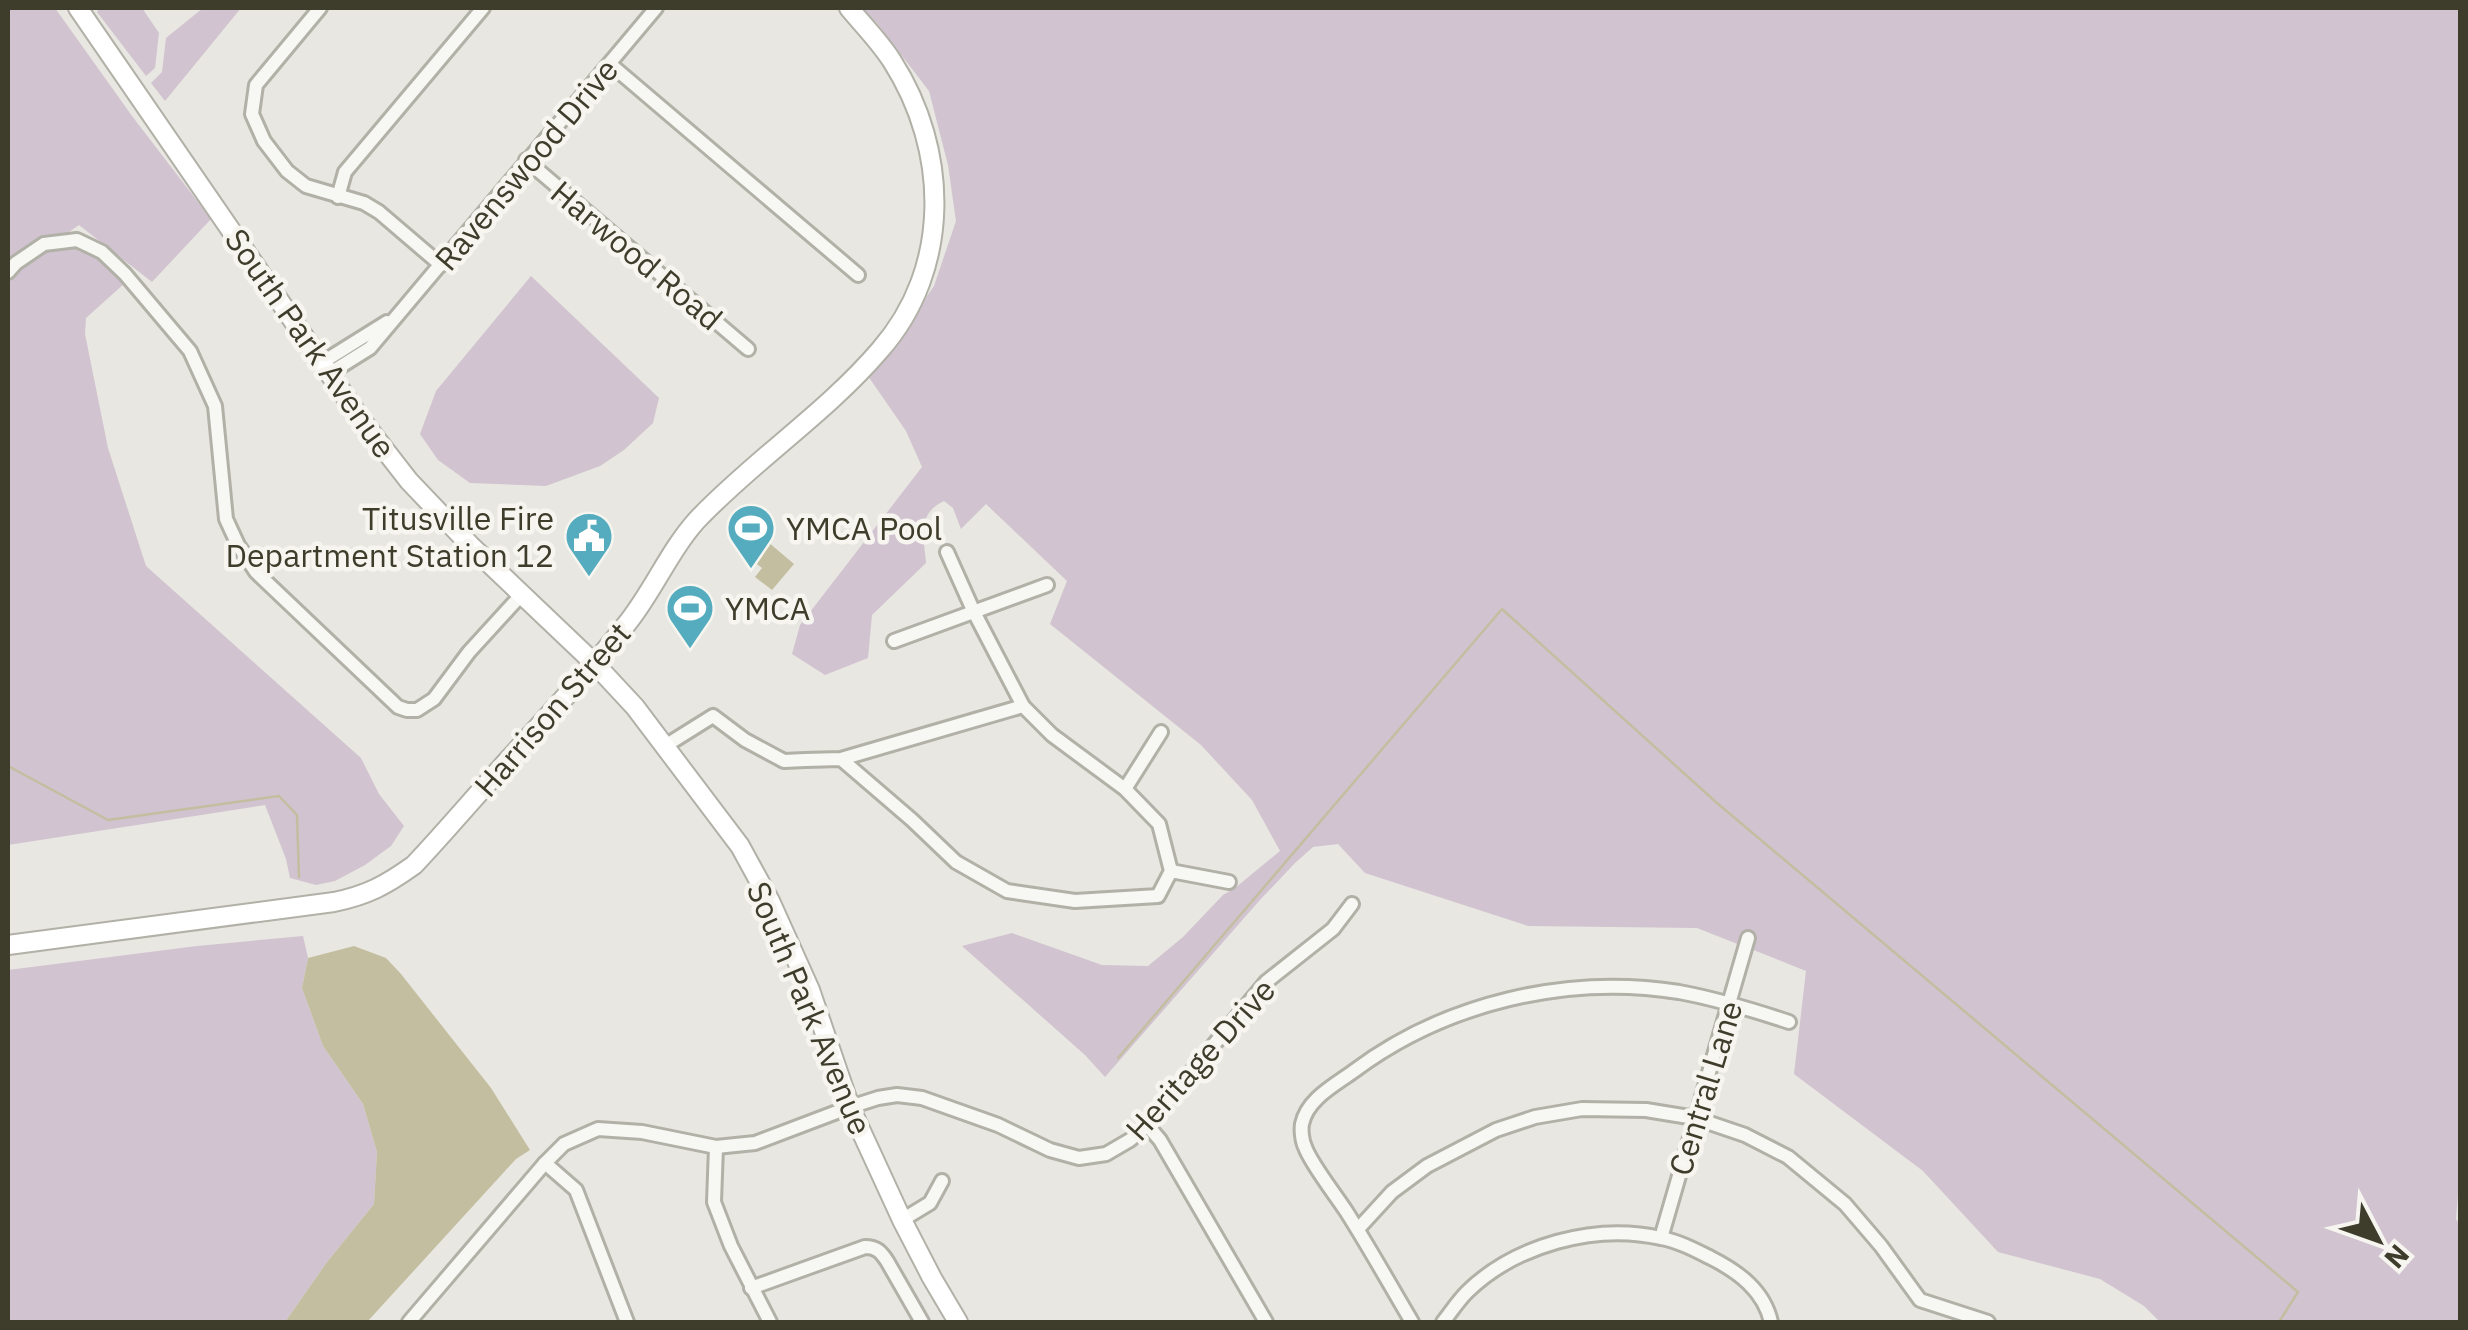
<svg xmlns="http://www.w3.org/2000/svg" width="2468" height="1330" font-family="'IBM Plex Sans',sans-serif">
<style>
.green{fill:#d1c3d0}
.water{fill:#c4bea0}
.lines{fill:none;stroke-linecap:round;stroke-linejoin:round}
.stream{stroke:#c4bea0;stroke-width:2.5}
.street-casing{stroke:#b2b1a7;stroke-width:18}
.secondary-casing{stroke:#b2b1a7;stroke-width:22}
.street{stroke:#f7f7f3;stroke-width:12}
.secondary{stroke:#fff;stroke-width:18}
.labels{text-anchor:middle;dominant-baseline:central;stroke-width:9;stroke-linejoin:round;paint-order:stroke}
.street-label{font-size:32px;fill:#3e3d2b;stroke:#f6f5f0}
.poi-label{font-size:32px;fill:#3e3d2b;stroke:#f6f5f0;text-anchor:start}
</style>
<rect width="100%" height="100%" fill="#e8e7e1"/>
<g class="green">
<polygon points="8,8 55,8 132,116 211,219 152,282 79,225 63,236 12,258 8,263"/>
<polygon points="100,8 146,8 144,11 159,33 155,68 146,76 97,12"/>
<polygon points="203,8 241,8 165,101 151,83 162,72 166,38"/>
<path d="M856,8H2460V1172L2456,1219L2460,1225V1322H2160L2144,1306L2100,1279L1998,1252L1923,1171L1794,1074L1806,971L1751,949L1754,935L1744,931L1740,945L1697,928L1528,926L1365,873L1338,844L1313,847L1295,863L1259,901L1105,1077L1085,1055L962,946L1012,933L1102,965L1148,966L1183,937L1223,895L1235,888L1280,851L1252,800L1201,745L1050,624L1067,581L986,504L961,529L953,508L944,501C916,514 924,538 926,563L872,615L868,658L825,675L792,654L800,625L922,467L906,431L868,376L879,365L934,286L956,221L948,165L929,91L876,22Z"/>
<path d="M77,246L99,257L125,283L86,318L85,334L108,448L146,566L361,758L379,794L404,826L391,846L365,865L335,881L316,885L290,878L286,859L265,805L8,845V280C31,256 44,250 77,246Z"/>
<polygon points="531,276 659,398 653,423 624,450 600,466 546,486 470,483 438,460 420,434 436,391"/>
<polygon points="303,936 308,958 302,988 323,1046 363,1104 377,1152 374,1204 327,1262 285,1322 8,1322 8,970 197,946"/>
</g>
<g class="water">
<polygon points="768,542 794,564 772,590 755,577 762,568 753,561"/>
<polygon points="354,946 386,958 401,974 491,1088 530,1150 516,1159 367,1322 285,1322 327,1262 374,1204 377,1152 363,1104 323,1046 302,988 308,958"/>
</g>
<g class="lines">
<g class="stream">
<polyline points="8,766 108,820 279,796 297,815 299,877"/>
<polyline points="1118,1058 1502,609 1717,803 2298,1292 2279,1322"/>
</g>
<g class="street-casing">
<g id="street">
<polyline points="320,8 256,85 252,114 264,141 287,171 306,186 364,203 379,212 441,265"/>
<polyline points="610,64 858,275"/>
<polyline points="526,160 748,349"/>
<polyline points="338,197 345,172 483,8"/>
<polyline points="8,272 16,263 44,244 77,240 102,252 125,274 190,351 215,406 226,519 238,545 256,572 398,707 407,710 417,710 434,699 469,652 522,594"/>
<polyline points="323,362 387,322"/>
<polyline points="330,373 370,348 656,8"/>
<polyline points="947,552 973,610 1023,706"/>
<polyline points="894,641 1047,585"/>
<polyline points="665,746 713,716 745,740 784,761 805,760 841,759 1023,706 1052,735 1125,789 1159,824 1171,871 1158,896 1075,901 1007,891 956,862 912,820 841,759"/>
<polyline points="1125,789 1161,732"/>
<polyline points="1171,871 1229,882"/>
<polyline points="1147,1125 1160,1140 1266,1322"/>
<polyline points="716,1147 714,1202 731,1246 770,1322"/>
<polyline points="545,1163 576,1190 627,1322"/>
<polyline points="902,1220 930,1203 942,1181"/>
<polyline points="1358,1229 1392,1192 1427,1166 1496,1130 1535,1117 1582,1109 1646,1110 1695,1118 1745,1135 1788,1157 1845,1204 1881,1246 1920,1300 1988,1322"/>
<polyline points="1661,1238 1748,938"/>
<path d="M751,1288L865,1247C877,1247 881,1252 887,1261L922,1322"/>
<polyline points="409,1322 545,1163 564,1144 598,1129 642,1132 716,1147 755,1143 850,1107 878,1098 897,1095 922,1098 998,1125 1050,1150 1079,1158 1106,1154 1130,1140 1147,1125 1266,982 1333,929 1352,904"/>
<path d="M1412,1322C1390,1285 1369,1247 1346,1211C1335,1194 1311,1164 1305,1147C1302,1141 1301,1130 1302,1124C1307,1099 1335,1085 1354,1071C1445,1003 1567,974 1679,992C1717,999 1753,1010 1789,1022"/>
<path d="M1443,1322C1451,1312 1458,1301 1467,1292C1515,1245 1595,1223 1661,1238C1678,1241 1695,1250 1711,1258C1739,1272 1764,1291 1771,1322"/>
</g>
</g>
<g class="secondary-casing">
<g id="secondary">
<polyline points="78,8 360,418 409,481 471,546 595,664 635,707 740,846 770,901 810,990 850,1107 902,1220 932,1278 958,1322"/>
<path d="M8,945L334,902C368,895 386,885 414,865C447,830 478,793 510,758C551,713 592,668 629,621C654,589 670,550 697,520C754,460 826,413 880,350C952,268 949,150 892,61C880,42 863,25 849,8"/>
</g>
</g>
<use href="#street" class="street"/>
<use href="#secondary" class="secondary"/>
</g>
<defs>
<g id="stadium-pin" transform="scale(2.5)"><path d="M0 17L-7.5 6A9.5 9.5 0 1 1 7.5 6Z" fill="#55acbe" stroke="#f6f5f0"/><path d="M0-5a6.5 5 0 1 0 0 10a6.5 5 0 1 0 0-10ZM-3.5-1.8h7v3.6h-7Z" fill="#fff"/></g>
<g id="civic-pin" transform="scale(2.5)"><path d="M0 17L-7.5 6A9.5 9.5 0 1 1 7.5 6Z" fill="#55acbe" stroke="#f6f5f0"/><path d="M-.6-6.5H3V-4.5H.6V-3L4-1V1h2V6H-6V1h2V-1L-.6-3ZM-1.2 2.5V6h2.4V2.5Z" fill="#fff"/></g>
</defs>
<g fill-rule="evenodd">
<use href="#stadium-pin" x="751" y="528"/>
<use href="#civic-pin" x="589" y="536"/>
<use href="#stadium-pin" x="690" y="608"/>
</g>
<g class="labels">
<g class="street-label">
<text transform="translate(526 164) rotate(-50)">Ravenswood Drive</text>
<text transform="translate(637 255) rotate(40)">Harwood Road</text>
<text transform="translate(311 343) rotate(55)">South Park Avenue</text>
<text transform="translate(552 709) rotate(-49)">Harrison Street</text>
<text transform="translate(810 1008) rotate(67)">South Park Avenue</text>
<text transform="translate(1200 1059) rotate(-48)">Heritage Drive</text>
<text transform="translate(1705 1088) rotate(-73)">Central Lane</text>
</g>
<g class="poi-label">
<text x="554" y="518" text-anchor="end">Titusville Fire<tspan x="554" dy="37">Department Station 12</tspan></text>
<text x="786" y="528">YMCA Pool</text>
<text x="725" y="608">YMCA</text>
</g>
</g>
<rect width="2468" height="1330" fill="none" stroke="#3e3d2b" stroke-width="20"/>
<g transform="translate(2378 1240) rotate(131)" stroke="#f6f5f0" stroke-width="8" paint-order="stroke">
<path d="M0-8L18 38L0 25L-18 38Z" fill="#3e3d2b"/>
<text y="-15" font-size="28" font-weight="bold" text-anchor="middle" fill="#3e3d2b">N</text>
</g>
</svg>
